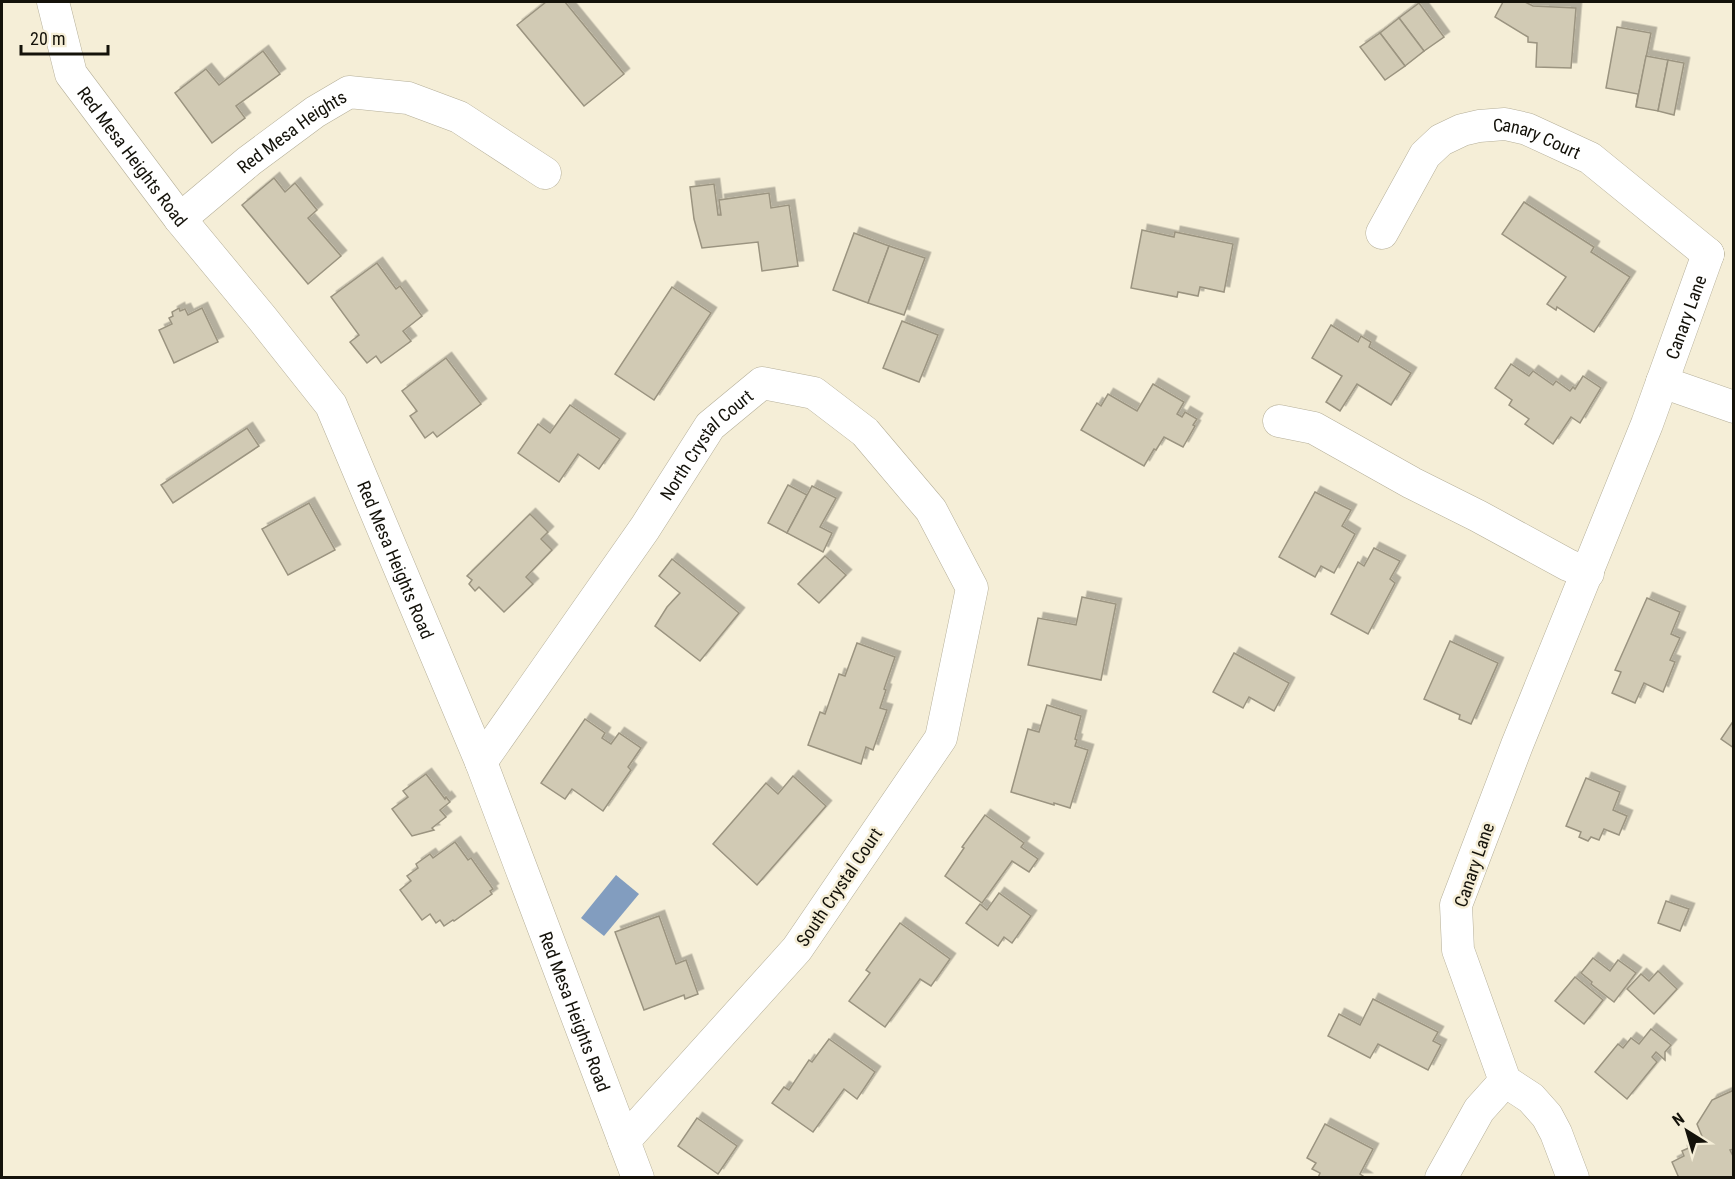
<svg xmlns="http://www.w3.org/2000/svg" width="1735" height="1179" font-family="'Roboto Condensed',sans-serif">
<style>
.water{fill:#829dbf}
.building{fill:#d1cab4;stroke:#9b9480;stroke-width:1.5;filter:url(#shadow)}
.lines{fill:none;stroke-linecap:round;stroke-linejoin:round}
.street-casing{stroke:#b5af99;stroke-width:33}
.street{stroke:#fff;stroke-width:32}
.labels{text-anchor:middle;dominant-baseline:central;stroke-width:5;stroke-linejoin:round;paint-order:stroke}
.street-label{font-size:18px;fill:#14120a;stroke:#f5eed7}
</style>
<defs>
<filter id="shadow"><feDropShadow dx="5.5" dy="-5.5" stdDeviation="0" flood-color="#0004"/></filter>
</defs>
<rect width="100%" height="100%" fill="#f5eed7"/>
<polygon class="water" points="616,875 639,894 604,936 581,918"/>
<g class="building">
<polygon points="546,2 565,2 624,74 584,106 517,25"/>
<polygon points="1503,2 1525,2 1533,6 1576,8 1571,68 1536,67 1537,43 1528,42 1528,37 1495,17"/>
<polygon points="1419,3 1444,37 1424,51 1399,18"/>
<polygon points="1399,18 1424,51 1405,66 1380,33"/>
<polygon points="1617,27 1651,33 1636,107 1638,94 1606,88"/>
<polygon points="1380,33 1405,66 1385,80 1360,47"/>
<polygon points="263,51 280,74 236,106 245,118 212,143 175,93 206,69 219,85"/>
<polygon points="1646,56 1668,60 1658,111 1636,107"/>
<polygon points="1668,60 1684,63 1674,115 1658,111"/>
<polygon points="274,178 285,192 295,183 317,210 308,218 341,256 308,284 242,205"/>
<polygon points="714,184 718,215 721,215 719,200 769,193 771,208 789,205 798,266 762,271 758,242 702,248 694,219 690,187"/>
<polygon points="1524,202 1594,247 1591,252 1630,277 1594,332 1557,307 1556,310 1547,304 1566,277 1502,234"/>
<polygon points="1142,230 1174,237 1175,232 1233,244 1224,292 1200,287 1198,296 1178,292 1177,297 1131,288"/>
<polygon points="854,233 889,246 868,303 833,290"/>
<polygon points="889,246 925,258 904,315 868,303"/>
<polygon points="377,263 396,289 400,286 422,316 403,331 411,341 381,363 376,356 367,363 350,342 359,335 331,297"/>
<polygon points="672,287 711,313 654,400 615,374"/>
<polygon points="179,308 180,311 185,309 188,315 202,308 218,342 174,363 159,330 172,324 169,318 173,316 172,312"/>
<polygon points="902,321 938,335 919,382 883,368"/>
<polygon points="1331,325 1358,342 1361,336 1371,342 1369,347 1411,373 1391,405 1357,384 1340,411 1326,402 1342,376 1312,358"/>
<polygon points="446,358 481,404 437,437 433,432 425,438 410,416 417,411 402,391"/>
<polygon points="1511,364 1529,376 1533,371 1553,385 1556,381 1570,391 1573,387 1575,389 1583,376 1601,388 1580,423 1571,417 1553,444 1525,424 1529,419 1509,405 1512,400 1495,388"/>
<polygon points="1153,384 1184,402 1177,414 1182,417 1185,412 1197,419 1193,425 1195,426 1183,447 1164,437 1156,450 1154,449 1144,466 1081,430 1097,403 1101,406 1108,394 1137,411"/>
<polygon points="570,405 620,439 599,469 578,454 559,482 518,453 538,424 550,433"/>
<polygon points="247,428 259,446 173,503 161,485"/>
<polygon points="788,485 807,495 787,533 768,523"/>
<polygon points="812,486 836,498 820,527 832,533 823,552 787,533"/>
<polygon points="1315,492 1351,510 1342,526 1355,534 1334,573 1321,566 1315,577 1279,557"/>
<polygon points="309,503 335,550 288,575 262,529"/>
<polygon points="530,514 548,532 541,539 552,550 526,577 533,584 504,612 479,587 475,591 469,584 472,580 467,576"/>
<polygon points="1374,548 1400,561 1390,579 1395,583 1368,634 1331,614 1358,562 1364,566"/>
<polygon points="825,556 846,575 819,603 798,584"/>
<polygon points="672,559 739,613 700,661 655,626 667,607 680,593 659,576"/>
<polygon points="1082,597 1116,604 1101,680 1028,665 1038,618 1076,625"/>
<polygon points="1647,598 1680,612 1671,634 1680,638 1670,660 1675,662 1663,692 1644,683 1635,703 1612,693 1621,672 1615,670"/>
<polygon points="1450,641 1498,663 1471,724 1459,719 1460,715 1424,699"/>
<polygon points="857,643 895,657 884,689 886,690 880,708 887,710 873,750 866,747 861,764 808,745 820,712 825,714 839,674 845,676"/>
<polygon points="1234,653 1289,683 1274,711 1249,697 1243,708 1213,692"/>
<polygon points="1047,705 1081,716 1075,739 1077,740 1075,746 1088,750 1070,808 1054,803 1054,805 1011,792 1028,729 1039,732"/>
<polygon points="585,719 605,733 602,738 611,744 619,733 641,748 628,767 631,770 603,811 572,789 565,799 541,783"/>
<polygon points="1734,720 1734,748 1721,739"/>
<polygon points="426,774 445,799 446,797 450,802 440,810 446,817 432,828 434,830 412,836 392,809 408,797 403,791"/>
<polygon points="793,776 826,806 757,885 713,844 766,783 778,794"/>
<polygon points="1586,778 1620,792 1613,810 1627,816 1619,835 1604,829 1599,840 1591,837 1588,841 1579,837 1581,832 1566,826"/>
<polygon points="985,815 1024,843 1021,847 1038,859 1029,872 1012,861 982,903 945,876 964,848 962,847"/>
<polygon points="455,842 468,860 471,858 493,889 490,891 492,894 454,921 453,920 444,926 440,920 436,923 430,914 422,920 400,890 411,881 407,876 418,868 416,864 430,854 433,858"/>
<polygon points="999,893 1031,916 1012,943 1004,937 998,946 966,923 980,904 987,910"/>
<polygon points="1666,901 1689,909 1680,931 1658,923"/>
<polygon points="659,916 676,964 686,960 698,994 685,999 684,995 644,1010 615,932"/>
<polygon points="900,923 950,959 931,986 920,979 885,1027 849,1001 870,973 866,970"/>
<polygon points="1593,958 1610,971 1618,960 1636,973 1614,1002 1591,984 1592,982 1581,973"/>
<polygon points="1658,971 1677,989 1654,1014 1627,989 1641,974 1649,981"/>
<polygon points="1575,977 1603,1000 1584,1024 1555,1001"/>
<polygon points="1373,999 1438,1032 1433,1041 1441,1045 1428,1070 1378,1044 1370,1058 1328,1036 1339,1014 1360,1025"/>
<polygon points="1651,1029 1671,1045 1665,1052 1665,1060 1656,1052 1652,1057 1657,1062 1627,1099 1595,1072 1618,1044 1623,1048 1631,1038 1639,1044"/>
<polygon points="829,1039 875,1072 857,1099 844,1089 813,1132 772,1103 784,1087 789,1090 809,1060 812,1062"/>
<polygon points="1734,1090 1734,1149 1730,1150 1734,1158 1734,1178 1679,1178 1672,1162 1684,1156 1682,1151 1704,1141 1697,1124 1712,1100"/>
<polygon points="697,1118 737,1146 718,1174 678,1146"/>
<polygon points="1325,1124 1373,1149 1360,1174 1366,1178 1318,1178 1320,1173 1312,1169 1316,1163 1307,1158"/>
</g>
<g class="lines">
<g class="street-casing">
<g id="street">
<path id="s1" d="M53,2L71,74L180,219L262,318L331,405L481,762L638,1178"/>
<path id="s2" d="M180,219L249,161L315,112L349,92L408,98L459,117L545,173"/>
<path id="s3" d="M1382,233L1425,155L1441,140L1462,130L1479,126L1505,124L1527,129L1590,158L1708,254"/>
<polyline points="1662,382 1734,407"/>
<polyline points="1279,421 1314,428 1412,483 1478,516 1568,565 1588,573"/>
<path id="s4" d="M481,762L645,528L710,426L762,383L814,393L865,432L931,510L972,588L941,738L797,949L624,1141"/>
<polyline points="1441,1178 1479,1110 1505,1081"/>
<path id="s5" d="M1573,1178L1556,1133L1547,1116L1531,1098L1505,1081L1458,950L1456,905L1517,745L1647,424L1708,254"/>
</g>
</g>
<use href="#street" class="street"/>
</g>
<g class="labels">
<g class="street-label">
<text stroke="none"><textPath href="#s2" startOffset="142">Red Mesa Heights</textPath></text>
<text stroke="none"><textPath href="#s3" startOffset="212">Canary Court</textPath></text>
<text stroke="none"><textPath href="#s1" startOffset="177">Red Mesa Heights Road</textPath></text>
<text stroke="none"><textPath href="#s5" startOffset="938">Canary Lane</textPath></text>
<text stroke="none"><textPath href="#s4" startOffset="390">North Crystal Court</textPath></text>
<text stroke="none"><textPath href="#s1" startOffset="663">Red Mesa Heights Road</textPath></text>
<text transform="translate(1474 865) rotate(-71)">Canary Lane</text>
<text transform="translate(839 887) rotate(-56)">South Crystal Court</text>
<text stroke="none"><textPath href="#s1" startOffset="1149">Red Mesa Heights Road</textPath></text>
</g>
</g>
<rect width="1735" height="1179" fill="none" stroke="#14120a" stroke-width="6"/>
<g transform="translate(1687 1131) rotate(323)" stroke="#f5eed7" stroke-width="4.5" paint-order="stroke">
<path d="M0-4.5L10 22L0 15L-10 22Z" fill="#14120a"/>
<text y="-9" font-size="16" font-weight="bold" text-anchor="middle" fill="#14120a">N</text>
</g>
<path d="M21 45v9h87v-9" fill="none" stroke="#14120a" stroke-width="3"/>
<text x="30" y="45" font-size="18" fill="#14120a" stroke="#f5eed7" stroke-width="4.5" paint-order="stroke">20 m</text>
</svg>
